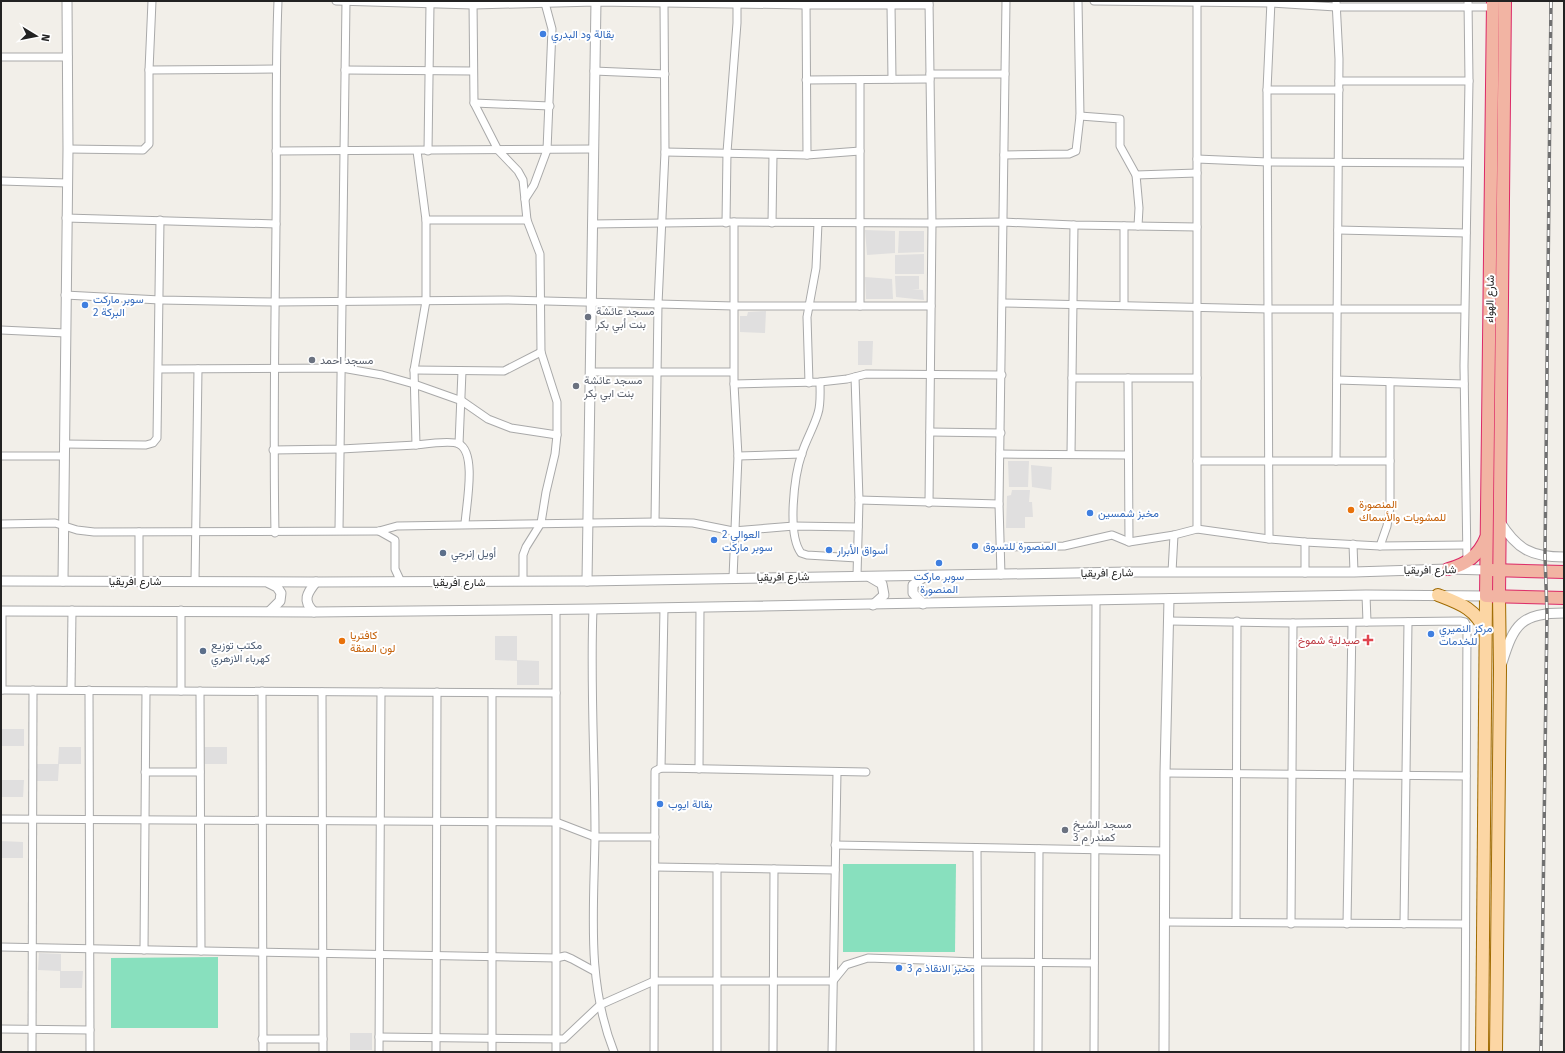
<svg xmlns="http://www.w3.org/2000/svg" width="1565" height="1053" font-family="'Fira Sans',Vazirmatn,sans-serif">
<style>
.residential{fill:#e0dfdf}
.pitch{fill:#88e0be}
.lines{fill:none;stroke-linecap:round;stroke-linejoin:round}
.minor-casing{stroke:#a9a9a9;stroke-width:9}
.tertiary-casing{stroke:#a9a9a9;stroke-width:11}
.primary-casing{stroke:#a06b00;stroke-width:14}
.trunk-casing{stroke:#dc2a67;stroke-width:14}
.minor{stroke:#fff;stroke-width:7}
.tertiary{stroke:#fff;stroke-width:9}
.primary{stroke:#fcd6a4;stroke-width:12}
.trunk{stroke:#f2b4a3;stroke-width:12}
.rail-casing{stroke:#707070;stroke-width:3.5}
.rail{stroke:#fff;stroke-width:2;stroke-dasharray:6;stroke-linecap:butt}
.shop-dot{fill:#3f7fe0;stroke:#fff;stroke-width:1.5}
.worship-dot{fill:#6b7280;stroke:#fff;stroke-width:1.5}
.food-dot{fill:#e8710a;stroke:#fff;stroke-width:1.5}
.service-dot{fill:#5c6f8a;stroke:#fff;stroke-width:1.5}
.health-dot{fill:#e0444e;stroke:#fff;stroke-width:1.5}
.labels{text-anchor:middle;dominant-baseline:central;stroke-width:4;stroke-linejoin:round;paint-order:stroke}
.shop-label{font-size:11px;fill:#366cbe;stroke:#fff;text-anchor:start}
.street-label{font-size:11px;fill:#222;stroke:#fff}
.worship-label{font-size:11px;fill:#5b616d;stroke:#fff;text-anchor:start}
.food-label{font-size:11px;fill:#c56008;stroke:#fff;text-anchor:start}
.service-label{font-size:11px;fill:#4e5e75;stroke:#fff;text-anchor:start}
.health-label{font-size:11px;fill:#be3a42;stroke:#fff;text-anchor:end}
</style>
<rect width="100%" height="100%" fill="#f2efe9"/>
<g class="residential">
<polygon points="865,230 895,231 895,253 867,255"/>
<polygon points="899,231 924,231 924,252 898,253"/>
<polygon points="924,254 924,274 895,274 895,255"/>
<polygon points="895,276 919,276 919,289 912,289 923,290 924,300 896,297"/>
<polygon points="865,277 892,279 893,299 866,299"/>
<polygon points="766,311 765,333 740,332 740,316 747,316 748,312"/>
<polygon points="858,341 873,341 872,365 858,365"/>
<polygon points="1008,461 1029,461 1028,487 1009,487"/>
<polygon points="1031,465 1052,467 1051,490 1032,487"/>
<polygon points="1012,490 1030,490 1029,502 1032,502 1033,517 1025,517 1025,528 1006,528 1007,496 1011,495"/>
<polygon points="495,636 517,636 517,660 539,661 539,685 517,685 517,661 495,660"/>
<rect x="2" y="729" width="22" height="17"/>
<polygon points="59,747 81,747 81,764 59,764 58,781 36,781 36,764 58,764"/>
<rect x="205" y="747" width="22" height="17"/>
<polygon points="2,780 24,780 23,797 1,797"/>
<polygon points="1,841 23,842 23,858 1,858"/>
<polygon points="39,953 61,954 61,971 83,971 82,988 60,988 60,971 38,970"/>
<rect x="350" y="1033" width="22" height="17"/>
</g>
<g class="pitch">
<polygon points="843,864 956,864 955,952 843,952"/>
<polygon points="218,957 218,1028 111,1028 111,958"/>
</g>
<g class="lines">
<g class="minor-casing">
<g id="minor">
<polyline points="336,1 473,5 596,2 806,5 929,5"/>
<polyline points="473,1 474,103 498,150 518,171 523,180 527,220 540,254 541,352 557,402 557,435 555,454 546,492 541,523 526,547 523,555 523,581"/>
<polyline points="806,1 807,155"/>
<polyline points="929,1 932,223 929,503"/>
<polyline points="1094,1 1271,3 1336,7 1493,7"/>
<polyline points="891,5 892,79"/>
<polyline points="1,57 68,57"/>
<polyline points="149,70 275,69"/>
<polyline points="345,70 473,71"/>
<polyline points="594,71 665,74"/>
<polyline points="930,74 1005,74"/>
<polyline points="806,80 930,79"/>
<polyline points="1339,81 1469,81"/>
<polyline points="1267,90 1339,90"/>
<polyline points="474,103 550,106"/>
<polyline points="1080,116 1120,119 1120,146 1136,175 1139,208 1138,226"/>
<polyline points="68,149 143,150 149,144 149,70 152,1"/>
<polyline points="276,151 593,149"/>
<path d="M417,151L426,220V301L414,370L416,445C425,444 451,440 459,444C477,453 466,506 465,524"/>
<polyline points="428,151 430,4"/>
<polyline points="665,152 807,155 860,151"/>
<polyline points="1004,155 1069,154 1076,151 1080,116 1078,1"/>
<polyline points="1197,159 1268,162 1467,163"/>
<polyline points="1136,175 1197,173"/>
<polyline points="1,181 67,183"/>
<polyline points="525,199 534,185 547,150 552,29 545,3"/>
<polyline points="66,218 276,224"/>
<polyline points="426,220 527,220"/>
<polyline points="726,223 727,152 737,23 737,1"/>
<polyline points="772,223 773,155"/>
<polyline points="592,224 734,222 932,223 1003,222 1074,225 1197,227"/>
<polyline points="1338,230 1466,233"/>
<polyline points="65,295 160,300 275,302 508,300 734,306 931,306"/>
<polyline points="1003,303 1268,309 1464,309"/>
<polyline points="1124,305 1124,226"/>
<polyline points="860,306 860,80"/>
<polyline points="1,330 65,333"/>
<polyline points="159,369 342,368 382,375 414,384 462,401 488,419 511,428 557,435"/>
<polyline points="414,370 504,371 541,352"/>
<polyline points="590,372 733,372"/>
<polyline points="855,377 859,500 857,576"/>
<polyline points="1072,378 1197,378"/>
<polyline points="1128,378 1129,542"/>
<polyline points="1337,380 1464,384"/>
<path d="M820,382C820,393 821,404 818,413C814,427 806,440 802,453C794,476 787,534 801,553L807,555L857,558"/>
<polyline points="809,383 807,317 816,268 818,223"/>
<polyline points="734,384 820,382 847,379 866,374 1002,375"/>
<polyline points="930,432 1001,433"/>
<polyline points="64,444 146,445 153,443 157,438 160,220"/>
<polyline points="459,444 462,371"/>
<polyline points="273,450 341,449 416,445"/>
<polyline points="1000,454 1127,455"/>
<polyline points="1071,454 1074,225"/>
<polyline points="1,456 64,456"/>
<polyline points="738,456 802,454"/>
<polyline points="1197,461 1390,461"/>
<polyline points="1336,461 1339,59 1336,1"/>
<polyline points="859,500 999,504"/>
<polyline points="655,522 658,304 665,152 664,3"/>
<polyline points="1,524 55,523 77,530 94,532 379,531 397,526 655,522 693,523 733,531 794,526 858,527"/>
<polyline points="1197,529 1197,1"/>
<polyline points="339,530 346,1"/>
<polyline points="379,531 395,540 395,569 401,582"/>
<polyline points="139,532 139,581"/>
<path d="M275,533C273,430 275,328 276,225C277,150 275,76 278,1"/>
<polyline points="1269,539 1267,90 1271,1"/>
<polyline points="1305,542 1305,573"/>
<polyline points="1353,544 1354,572"/>
<polyline points="1380,546 1387,526 1390,507 1390,382"/>
<polyline points="1001,547 1064,546 1112,535 1129,542 1174,535 1197,529 1269,539 1305,542 1380,546 1466,545"/>
<polyline points="1467,562 1464,366 1469,81 1468,1"/>
<polyline points="1172,572 1174,535"/>
<polyline points="1001,575 999,504 1006,1"/>
<polyline points="733,578 738,456 734,384 734,222"/>
<polyline points="195,581 198,369"/>
<polyline points="1366,595 1367,622"/>
<path d="M593,609C590,685 595,761 595,836C594,911 586,981 614,1052"/>
<polyline points="181,610 181,691"/>
<polyline points="2,611 2,690"/>
<polyline points="1169,621 1293,623 1460,621 1465,622 1467,626 1465,1052"/>
<polyline points="1,690 556,693"/>
<polyline points="71,690 72,610"/>
<polyline points="89,690 90,1052"/>
<polyline points="200,691 201,951"/>
<polyline points="262,691 263,1052"/>
<polyline points="322,692 323,1052"/>
<polyline points="492,693 492,1052"/>
<polyline points="661,768 664,608"/>
<polyline points="699,769 700,607"/>
<polyline points="145,772 200,772"/>
<polyline points="1165,773 1466,776"/>
<polyline points="1,819 556,822 595,837 655,837"/>
<polyline points="835,845 1165,851"/>
<polyline points="977,848 978,1052"/>
<polyline points="655,867 835,870"/>
<polyline points="717,868 717,1052"/>
<polyline points="1165,922 1465,924"/>
<polyline points="1236,922 1237,621"/>
<polyline points="1291,924 1293,623"/>
<polyline points="1347,924 1352,623"/>
<polyline points="1404,924 1408,622"/>
<polyline points="1,947 556,958 565,956 572,959 594,971"/>
<polyline points="144,950 146,691"/>
<polyline points="1,1029 90,1030"/>
<polyline points="379,1037 564,1039 600,1005 654,981 833,981 846,965 868,958 977,962 1094,963"/>
<polyline points="262,1039 323,1039"/>
<polyline points="32,1052 33,690"/>
<polyline points="379,1052 381,692"/>
<polyline points="436,1052 437,692"/>
<polyline points="556,1052 556,609"/>
<polyline points="654,1052 655,771 661,768 866,772"/>
<polyline points="773,1052 774,869"/>
<polyline points="832,1052 837,772"/>
<polyline points="1038,1052 1039,849"/>
<polyline points="1094,1052 1096,601"/>
</g>
</g>
<g class="tertiary-casing">
<g id="tertiary">
<path d="M1500,522C1517,549 1531,557 1564,557"/>
<polyline points="870,577 882,584 884,595 873,605"/>
<polyline points="1,581 316,582 587,581 1129,572 1354,572 1448,569 1485,570"/>
<polyline points="63,581 68,149 67,1"/>
<polyline points="587,581 596,1"/>
<polyline points="269,583 277,587 281,593 280,601 270,611"/>
<polyline points="923,604 913,593 913,585 925,576"/>
<polyline points="1,611 314,612 593,609 1366,595 1486,596"/>
<path d="M314,612C302,601 307,593 316,582"/>
<path d="M1502,663C1514,624 1521,613 1564,613"/>
<polyline points="1164,1052 1165,773 1169,599"/>
</g>
</g>
<g class="primary-casing">
<g id="primary">
<path d="M1438,595C1459,603 1477,609 1485,632"/>
<polyline points="1482,1052 1486,596"/>
<polyline points="1496,1052 1500,670 1499,596"/>
</g>
</g>
<g class="trunk-casing">
<g id="trunk">
<polyline points="1493,1 1486,596 1564,598"/>
<path d="M1448,569C1466,565 1479,555 1486,538"/>
<polyline points="1491,570 1564,572"/>
<polyline points="1499,596 1505,1"/>
</g>
</g>
<use href="#minor" class="minor"/>
<use href="#tertiary" class="tertiary"/>
<use href="#primary" class="primary"/>
<use href="#trunk" class="trunk"/>
<g class="rail-casing">
<polyline id="rail" points="1541,1052 1547,613 1545,556 1551,1"/>
</g>
<use href="#rail" class="rail"/>
</g>
<g class="shop-dot">
<circle cx="543" cy="34" r="4"/>
<circle cx="85" cy="305" r="4"/>
<circle cx="1090" cy="513" r="4"/>
<circle cx="714" cy="540" r="4"/>
<circle cx="975" cy="546" r="4"/>
<circle cx="829" cy="550" r="4"/>
<circle cx="939" cy="563" r="4"/>
<circle cx="1431" cy="634" r="4"/>
<circle cx="660" cy="804" r="4"/>
<circle cx="899" cy="968" r="4"/>
</g>
<g class="worship-dot">
<circle cx="588" cy="317" r="4"/>
<circle cx="312" cy="360" r="4"/>
<circle cx="576" cy="386" r="4"/>
<circle cx="1065" cy="830" r="4"/>
</g>
<g class="food-dot">
<circle cx="1351" cy="510" r="4"/>
<circle cx="342" cy="641" r="4"/>
</g>
<g class="service-dot">
<circle cx="443" cy="553" r="4"/>
<circle cx="203" cy="651" r="4"/>
</g>
<path class="health-dot" d="M1366 634h4v4h4v4h-4v4h-4v-4h-4v-4h4z"/>
<g class="labels">
<g class="shop-label">
<text x="551" y="34">بقالة ود البدري</text>
<text x="93" y="299">سوبر ماركت<tspan x="93" dy="13">البركة 2</tspan></text>
<text x="1098" y="513">مخبز شمسين</text>
<text x="722" y="534">العوالي 2<tspan x="722" dy="13">سوبر ماركت</tspan></text>
<text x="983" y="546">المنصورة للتسوق</text>
<text x="837" y="550">أسواق الأبرار</text>
<text x="939" y="576" text-anchor="middle">سوبر ماركت<tspan x="939" dy="13">المنصورة</tspan></text>
<text x="1439" y="628">مركز النميري<tspan x="1439" dy="13">للخدمات</tspan></text>
<text x="668" y="804">بقالة ايوب</text>
<text x="907" y="968">مخبز الانقاذ م 3</text>
</g>
<g class="street-label">
<text transform="translate(1490 299) rotate(-89)">شارع الهواء</text>
<text transform="translate(1430 570) rotate(-1)">شارع افريقيا</text>
<text transform="translate(1107 573) rotate(-1)">شارع افريقيا</text>
<text transform="translate(783 577) rotate(-1)">شارع افريقيا</text>
<text x="135" y="581">شارع افريقيا</text>
<text x="459" y="582">شارع افريقيا</text>
</g>
<g class="worship-label">
<text x="596" y="311">مسجد عائشة<tspan x="596" dy="13">بنت أبي بكر</tspan></text>
<text x="320" y="360">مسجد احمد</text>
<text x="584" y="380">مسجد عائشة<tspan x="584" dy="13">بنت ابي بكر</tspan></text>
<text x="1073" y="824">مسجد الشيخ<tspan x="1073" dy="13">كمندر م 3</tspan></text>
</g>
<g class="food-label">
<text x="1359" y="504">المنصورة<tspan x="1359" dy="13">للمشويات والأسماك</tspan></text>
<text x="350" y="635">كافتريا<tspan x="350" dy="13">لون المنقة</tspan></text>
</g>
<g class="service-label">
<text x="451" y="553">أويل إنرجي</text>
<text x="211" y="645">مكتب توزيع<tspan x="211" dy="13">كهرباء الازهري</tspan></text>
</g>
<g class="health-label">
<text x="1360" y="640">صيدلية شموخ</text>
</g>
</g>
<rect width="1565" height="1053" fill="none" stroke="#222222" stroke-width="4"/>
<g transform="translate(36 36) rotate(100)" stroke="#ffffff" stroke-width="3" paint-order="stroke">
<path d="M0-3L7 15L0 10L-7 15Z" fill="#222222"/>
<text y="-6" font-size="11" font-weight="bold" text-anchor="middle" fill="#222222">N</text>
</g>
</svg>
